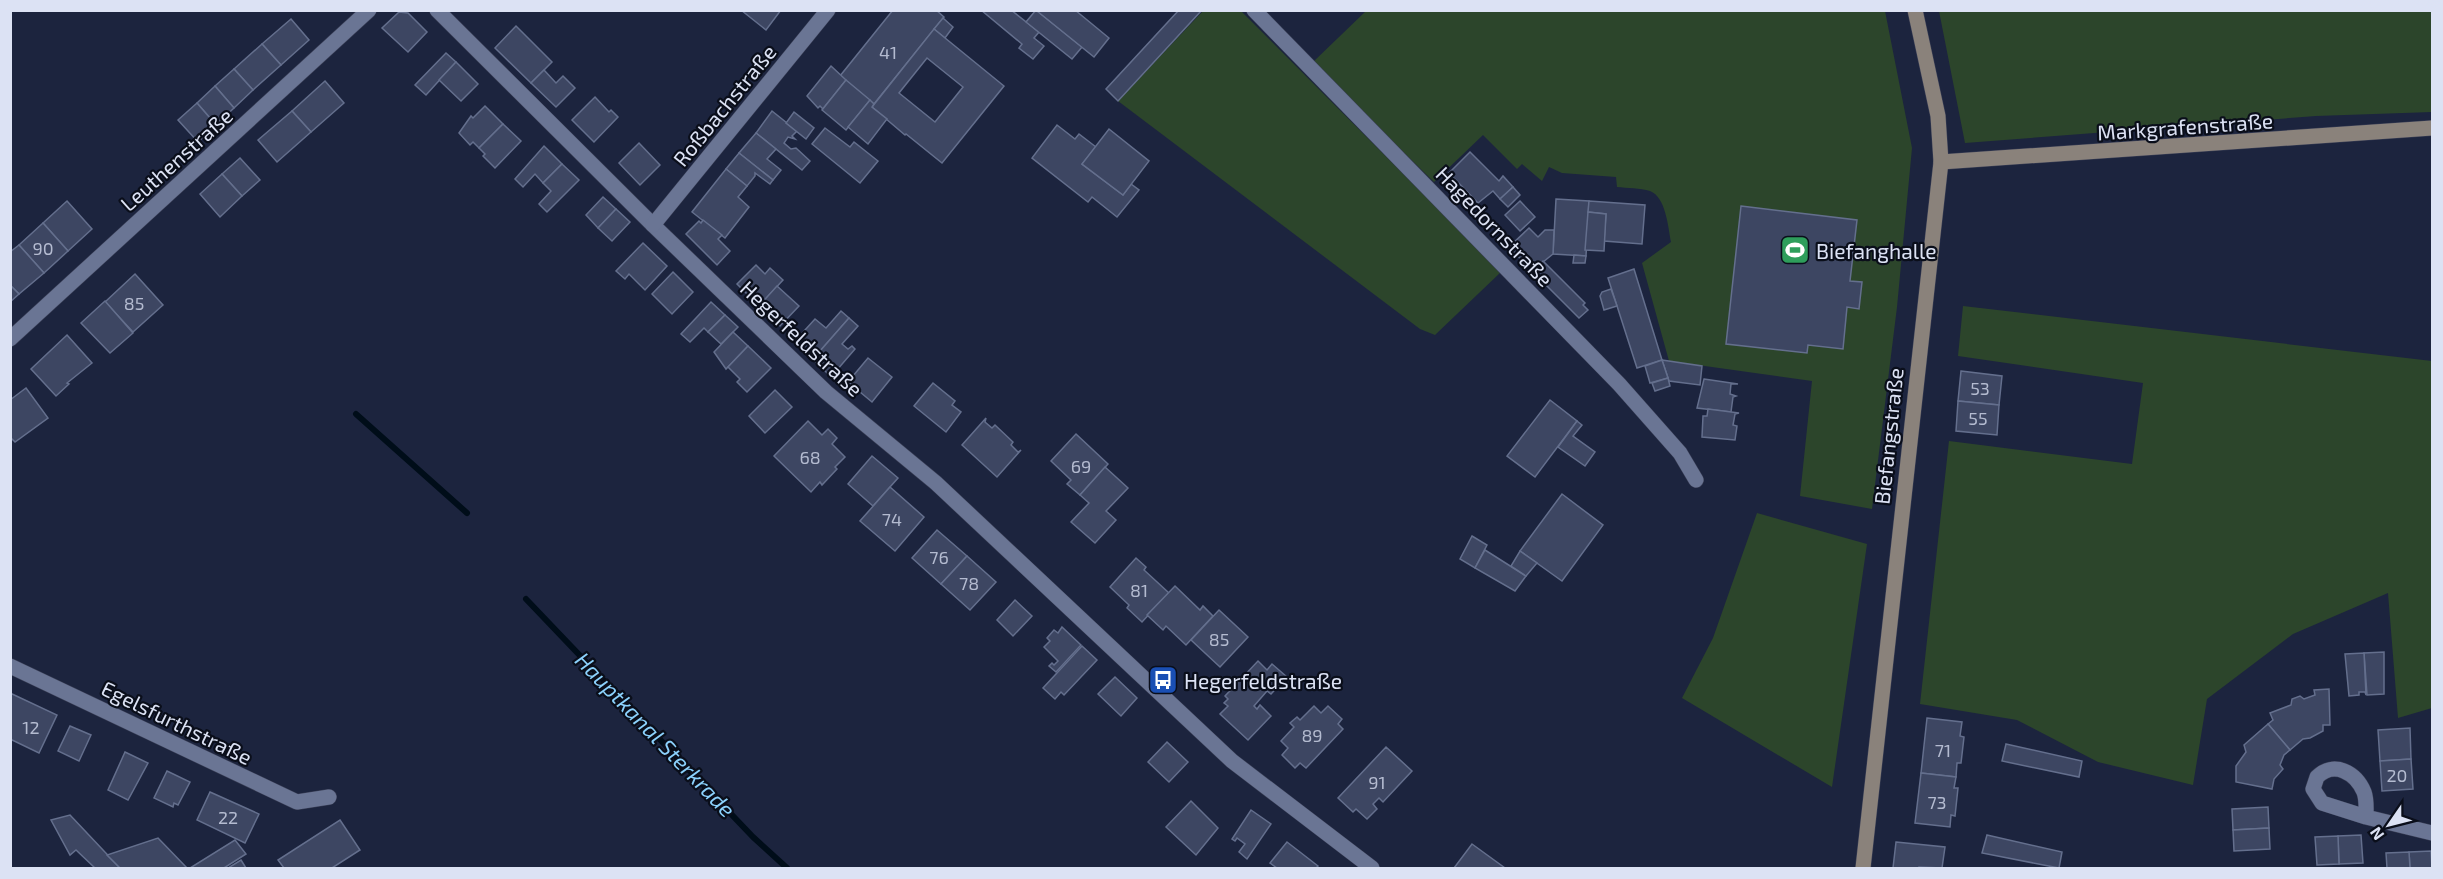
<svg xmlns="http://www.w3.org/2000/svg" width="2443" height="879" font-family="'Exo 2',sans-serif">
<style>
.green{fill:#2c452b}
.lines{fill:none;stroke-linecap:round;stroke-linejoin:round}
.stream{stroke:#000d19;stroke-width:6}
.building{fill:#3d4662;stroke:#646f8d;stroke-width:1.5;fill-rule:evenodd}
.minor-casing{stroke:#3a3f56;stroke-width:16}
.secondary-casing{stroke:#3a3f56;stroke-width:16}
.minor{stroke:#6a7594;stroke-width:15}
.secondary{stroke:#8a827b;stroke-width:15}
.labels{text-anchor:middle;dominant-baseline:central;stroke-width:4.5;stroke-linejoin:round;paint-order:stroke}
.number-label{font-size:18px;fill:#b4bbd0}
.street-label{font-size:21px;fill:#dce2f4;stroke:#0a0e1a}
.poi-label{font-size:21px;fill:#dce2f4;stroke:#0a0e1a;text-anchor:start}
.water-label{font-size:22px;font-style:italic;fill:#8bd1fc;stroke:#0a0e1a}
</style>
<rect width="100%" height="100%" fill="#1c243e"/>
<g class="green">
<polygon points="1203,11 1241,11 1501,272 1435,335 1420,329 1118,101"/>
<path d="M1366,11H1885L1912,148L1897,307L1872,509L1800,496L1812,381L1669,361L1642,263L1671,242C1668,227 1666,197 1650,191C1640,188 1627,188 1617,187L1616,177L1562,173L1549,167L1542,181L1522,164L1517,169L1483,135L1434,182L1312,63Z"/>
<polygon points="1939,11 2432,11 2432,112 2316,116 1965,143"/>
<polygon points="1963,306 2432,361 2432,708 2398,718 2388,593 2293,634 2207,699 2193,785 2098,762 2017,720 1920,704 1949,441 2132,464 2143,383 1958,356"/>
<polygon points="1757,513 1867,544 1832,787 1682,698 1713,638"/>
</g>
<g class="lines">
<g class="stream">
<polyline points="356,414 467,513"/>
<polyline points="526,599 753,837 787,868"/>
</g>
</g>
<g class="building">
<polygon points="741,10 781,10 766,30"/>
<polygon points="893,10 936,10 944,17 874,104 840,76"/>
<polygon points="981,10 1011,10 1039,32 1034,38 1044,46 1033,59 1019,48 1022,44"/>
<polygon points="1036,10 1082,47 1072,59 1026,22"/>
<polygon points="1075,10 1109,38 1094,57 1037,11"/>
<polygon points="1179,10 1202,10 1118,101 1106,89"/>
<polygon points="399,12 408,13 427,32 408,52 382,28"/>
<polygon points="943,18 953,27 945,38 934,29"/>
<polygon points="291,19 309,40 281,65 262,44"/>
<polygon points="516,26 552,62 531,83 495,48"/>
<path d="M934,29L1004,86L942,163L906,134L905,135L872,107ZM927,58L963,87L935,122L899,93Z"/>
<polygon points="262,44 281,65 253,90 234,69"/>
<polygon points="446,53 456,62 426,95 415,85"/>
<polygon points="456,62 478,84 461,101 439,80"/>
<polygon points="831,66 846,80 823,109 820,106 818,108 807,96"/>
<polygon points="234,69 253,90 234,108 215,86"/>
<polygon points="544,70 556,83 563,76 575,88 556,107 531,83"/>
<polygon points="846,80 870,100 846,130 822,110"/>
<polygon points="325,81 344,103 311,132 292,111"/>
<polygon points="215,86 234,108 216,125 197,103"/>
<polygon points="595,97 609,112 611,110 618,117 594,142 572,120"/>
<polygon points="870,100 874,104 872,107 887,119 868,144 848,127"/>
<polygon points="197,103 216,125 198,142 178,120"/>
<polygon points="485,106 503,124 479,148 473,142 470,145 459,133 471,116 473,118"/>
<polygon points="292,111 311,132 277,162 258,140"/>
<polygon points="772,111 797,131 792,136 795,139 788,137 784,143 791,149 796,148 810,161 802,170 756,133"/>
<polygon points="794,112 814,128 806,139 786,123"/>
<polygon points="503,124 521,141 495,168 483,156 485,154 479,148"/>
<polygon points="1057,125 1075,139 1079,134 1096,147 1082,164 1123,195 1131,184 1139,190 1117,217 1092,197 1088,202 1032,158"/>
<polygon points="825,128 850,147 854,142 878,161 860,183 812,144"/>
<polygon points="1109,129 1149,161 1123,195 1082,164"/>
<polygon points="756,133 776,149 767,159 781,170 773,180 739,153"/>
<polygon points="639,143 660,165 640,185 619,163"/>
<polygon points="544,146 562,164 543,183 535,174 523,187 515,179"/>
<polygon points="1470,152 1499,181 1503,176 1513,187 1500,199 1493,191 1478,203 1449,173"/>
<polygon points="739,153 773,180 770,184 755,173 755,176 747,186 726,169"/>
<polygon points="240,158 260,180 242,196 222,174"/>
<polygon points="562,164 579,180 547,212 539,204 551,191 543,183"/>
<polygon points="726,169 747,186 738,197 749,207 725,238 692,212"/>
<polygon points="222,174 242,196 220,217 200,194"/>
<polygon points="1513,187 1520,195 1508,207 1500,199"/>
<polygon points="603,197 616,209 598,228 586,215"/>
<polygon points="1556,199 1589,201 1586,256 1553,254"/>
<polygon points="67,201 92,229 68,251 43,223"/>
<polygon points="1520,201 1535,217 1520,231 1505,215"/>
<polygon points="1589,201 1645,205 1642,244 1604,241 1606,214 1588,212"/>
<polygon points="1741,206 1857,220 1850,281 1862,282 1859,309 1847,307 1843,349 1808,345 1807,353 1726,344"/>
<polygon points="616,209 630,222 612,241 598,228"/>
<polygon points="1588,212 1606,214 1604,251 1585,250"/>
<polygon points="703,220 722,235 718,239 730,251 717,265 686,234 699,221 701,223"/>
<polygon points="43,223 68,251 44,273 19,245"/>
<polygon points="1529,228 1538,237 1545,230 1554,230 1553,254 1532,271 1509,247"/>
<polygon points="643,243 667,266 645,290 629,274 625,279 616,271"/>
<polygon points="19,245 44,273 19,294 10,285 10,252"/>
<polygon points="1574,255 1586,256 1585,263 1573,263"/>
<polygon points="1543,261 1585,303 1583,305 1588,310 1579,318 1532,271"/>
<polygon points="756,265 765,274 770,268 783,280 759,306 737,284"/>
<polygon points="1634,269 1662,360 1637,368 1608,278"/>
<polygon points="673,272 693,292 672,314 652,294"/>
<polygon points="135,274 163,305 133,332 105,302"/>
<polygon points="10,285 19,294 10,302"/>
<polygon points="777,286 799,306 780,326 759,306"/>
<polygon points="1611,289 1617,306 1604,310 1600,296 1602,292"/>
<polygon points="105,301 133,333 110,353 81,323"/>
<polygon points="711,302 725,315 708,332 704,328 690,342 681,334"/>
<polygon points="841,311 849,318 813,359 795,341 815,319 826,328"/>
<polygon points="725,315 738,327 721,344 708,332"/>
<polygon points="849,318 858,326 842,344 848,349 852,346 855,349 831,377 813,359"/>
<polygon points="733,332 748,346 726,369 714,352"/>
<polygon points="67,335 92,363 67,383 69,384 56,396 31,369"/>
<polygon points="748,346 771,368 747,392 737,382 740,379 728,367"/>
<polygon points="868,358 892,377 872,402 848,382"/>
<polygon points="1662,360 1702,366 1700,385 1669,381"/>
<polygon points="1662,360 1668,378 1650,383 1645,366"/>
<polygon points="1961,371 2002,376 1999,405 1958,401"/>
<polygon points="1668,378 1670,386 1655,391 1652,383"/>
<polygon points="1704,379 1738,384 1731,384 1730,394 1736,396 1733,397 1731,412 1697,408"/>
<polygon points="933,383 955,401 952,405 961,412 946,432 914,406"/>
<polygon points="26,388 48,418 15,442 10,437 10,400"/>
<polygon points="775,390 792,407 765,433 749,416"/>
<polygon points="1550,400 1577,421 1535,477 1507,456"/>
<polygon points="1958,401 1999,405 1997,435 1956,431"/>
<polygon points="1708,409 1739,413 1735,414 1733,425 1737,426 1735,440 1702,437 1703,416 1707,416"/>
<polygon points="986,418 985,422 992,428 995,425 1013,442 1011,445 1018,452 1021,450 997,477 962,445"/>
<polygon points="808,421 822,435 828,429 837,438 832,444 845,457 835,467 837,469 822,485 820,482 811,492 774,456"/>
<polygon points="1577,421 1582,425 1573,436 1595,452 1585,466 1558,447"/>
<polygon points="1076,434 1108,464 1080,495 1067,484 1071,480 1051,461"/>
<polygon points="872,456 898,478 873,506 848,484"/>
<polygon points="1105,467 1128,488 1106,511 1116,520 1095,543 1071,522 1089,503 1080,495"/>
<polygon points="890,487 924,517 895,551 860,521"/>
<polygon points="1562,494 1603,525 1562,581 1520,551"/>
<polygon points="937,530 967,556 941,584 912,558"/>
<polygon points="1472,536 1487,545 1475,568 1460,559"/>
<polygon points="1485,550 1526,576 1515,591 1475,568"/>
<polygon points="1520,551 1537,563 1526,576 1511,566"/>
<polygon points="967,556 996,582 970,610 941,584"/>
<polygon points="1136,558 1146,567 1144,570 1169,593 1142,622 1127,608 1129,605 1110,587"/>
<polygon points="1175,586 1200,610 1203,606 1213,616 1186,645 1166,626 1163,630 1147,615"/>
<polygon points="1015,600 1032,616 1013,636 997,620"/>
<polygon points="1219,610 1248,637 1220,667 1191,640"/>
<polygon points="1062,627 1081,645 1056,672 1049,666 1052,663 1054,665 1058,661 1044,647 1050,641 1047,638 1054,630 1058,633"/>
<polygon points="1082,646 1097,660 1064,695 1061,692 1055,699 1043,688"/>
<polygon points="2384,652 2384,694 2367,695 2364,653"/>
<polygon points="2364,653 2366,695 2365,692 2359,692 2359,695 2349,696 2345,654"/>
<polygon points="1258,661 1267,670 1272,664 1287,677 1271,694 1267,691 1254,706 1257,709 1260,705 1271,716 1248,740 1220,714 1228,706 1224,703 1228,699 1225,696"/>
<polygon points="1115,677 1137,698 1121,716 1098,694"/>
<polygon points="2329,689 2330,725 2323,725 2323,731 2310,738 2303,739 2290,750 2268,724 2273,720 2270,713 2291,705 2292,699 2300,696 2304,699 2315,695 2314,690"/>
<polygon points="10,693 57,715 39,753 10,739"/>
<polygon points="1314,706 1321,713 1328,706 1342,719 1338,724 1343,729 1306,768 1300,763 1295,768 1282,755 1288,748 1281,741 1294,727 1290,723 1297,717 1300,720"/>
<polygon points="1927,718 1962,722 1960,736 1964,737 1961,763 1957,763 1956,777 1921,773"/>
<polygon points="2268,724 2290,750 2284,755 2280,765 2283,769 2274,779 2272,789 2236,782 2236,766 2246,752 2244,745"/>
<polygon points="70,726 91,735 79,761 58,751"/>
<polygon points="2410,728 2411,759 2380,761 2378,730"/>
<polygon points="1167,742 1188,762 1169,782 1148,762"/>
<polygon points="2006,744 2082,761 2079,777 2002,761"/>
<polygon points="1386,747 1412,771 1383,802 1379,798 1373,804 1377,809 1367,819 1356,809 1353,812 1338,798"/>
<polygon points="125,752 148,763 128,800 108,790"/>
<polygon points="2411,759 2413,789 2382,791 2380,761"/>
<polygon points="167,771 190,782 178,805 174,803 173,807 154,798"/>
<polygon points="1921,773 1956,777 1954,788 1958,788 1955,816 1951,815 1950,827 1915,823"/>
<polygon points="210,792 259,814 245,843 197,820"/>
<polygon points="1191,801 1218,828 1196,855 1166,827"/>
<polygon points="2268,807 2269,828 2233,830 2232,809"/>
<polygon points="1251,810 1271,824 1247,859 1239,852 1245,844 1237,838 1235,841 1232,839"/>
<polygon points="70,815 103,850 120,868 95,868 76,850 70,855 51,820"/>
<polygon points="340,820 360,850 332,868 284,868 278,860"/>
<polygon points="2269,828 2270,849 2234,851 2233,830"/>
<polygon points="1987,835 2062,852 2059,868 1982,853"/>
<polygon points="2361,835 2363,863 2339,864 2338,836"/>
<polygon points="2338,836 2339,864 2317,865 2315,837"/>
<polygon points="158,838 187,868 120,868 107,855"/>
<polygon points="235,840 246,854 224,868 190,868"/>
<polygon points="1287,842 1318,866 1316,868 1277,868 1270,863"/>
<polygon points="1896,842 1945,847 1942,868 1919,867 1919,868 1893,868"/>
<polygon points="1472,844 1505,868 1454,868"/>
<polygon points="2431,851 2432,868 2410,868 2409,852"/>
<polygon points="2409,852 2410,868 2387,868 2386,853"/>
<polygon points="241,860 246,868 228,868"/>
</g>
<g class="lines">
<g class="minor-casing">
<g id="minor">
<polyline points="437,10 653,225 826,392 936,483 1232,761 1372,868"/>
<polyline points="1254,10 1619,384 1680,453 1696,480"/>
<polyline points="653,225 828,10"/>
<polyline points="10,339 369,10"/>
<polyline points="10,666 297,802 329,797"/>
<path d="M2366,817C2366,809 2367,800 2364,792C2356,773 2334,760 2317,777L2313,789L2322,803L2366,817L2432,833"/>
</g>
</g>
<g class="secondary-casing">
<g id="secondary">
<polyline points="1941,162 2432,128"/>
<polyline points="1863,868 1941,162 1938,116 1915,10"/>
</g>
</g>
<use href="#minor" class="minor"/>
<use href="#secondary" class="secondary"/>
</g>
<defs>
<g id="stadium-square" transform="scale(1.5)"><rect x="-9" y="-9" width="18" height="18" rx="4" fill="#2e9e5b" stroke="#0a0e1a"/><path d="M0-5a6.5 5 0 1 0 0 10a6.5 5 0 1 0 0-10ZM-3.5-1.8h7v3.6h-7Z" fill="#fff"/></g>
<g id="bus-square" transform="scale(1.5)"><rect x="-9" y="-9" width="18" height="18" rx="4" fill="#1a4fb4" stroke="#0a0e1a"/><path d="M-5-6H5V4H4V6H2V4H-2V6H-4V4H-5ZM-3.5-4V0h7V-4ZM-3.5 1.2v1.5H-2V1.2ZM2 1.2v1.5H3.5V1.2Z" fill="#fff"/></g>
</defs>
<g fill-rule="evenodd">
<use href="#stadium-square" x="1795" y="250"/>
<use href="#bus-square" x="1163" y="680"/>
</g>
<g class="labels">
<g class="number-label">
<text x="888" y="52">41</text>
<text x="43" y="248">90</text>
<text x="134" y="303">85</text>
<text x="1980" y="388">53</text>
<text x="1978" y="418">55</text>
<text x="810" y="457">68</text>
<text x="1081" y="466">69</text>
<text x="892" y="519">74</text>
<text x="939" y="557">76</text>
<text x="969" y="583">78</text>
<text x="1139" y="590">81</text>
<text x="1219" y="639">85</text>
<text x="31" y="727">12</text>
<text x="1312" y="735">89</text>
<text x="1943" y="750">71</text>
<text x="2397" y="775">20</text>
<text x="1377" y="782">91</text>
<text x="1937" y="802">73</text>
<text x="228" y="817">22</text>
</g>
<g class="street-label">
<text transform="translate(724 105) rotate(-51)">Roßbachstraße</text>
<text transform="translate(2185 126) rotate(-4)">Markgrafenstraße</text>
<text transform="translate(176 159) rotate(-42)">Leuthenstraße</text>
<text transform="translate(1495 226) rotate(46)">Hagedornstraße</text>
<text transform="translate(802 338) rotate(43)">Hegerfeldstraße</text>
<text transform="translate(1888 436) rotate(-84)">Biefangstraße</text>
<text transform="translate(177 722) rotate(26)">Egelsfurthstraße</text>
</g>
<g class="poi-label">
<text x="1816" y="250">Biefanghalle</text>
<text x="1184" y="680">Hegerfeldstraße</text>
</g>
<g class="water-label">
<text transform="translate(656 734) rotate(46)">Hauptkanal Sterkrade</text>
</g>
</g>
<rect width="2443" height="879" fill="none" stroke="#dce2f4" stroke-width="24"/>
<g transform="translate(2389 825) rotate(235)" stroke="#0a0e1a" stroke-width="4.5" paint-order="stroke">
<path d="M0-4.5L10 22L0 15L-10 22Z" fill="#dce2f4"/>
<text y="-9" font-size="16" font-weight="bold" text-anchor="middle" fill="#dce2f4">N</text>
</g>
</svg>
